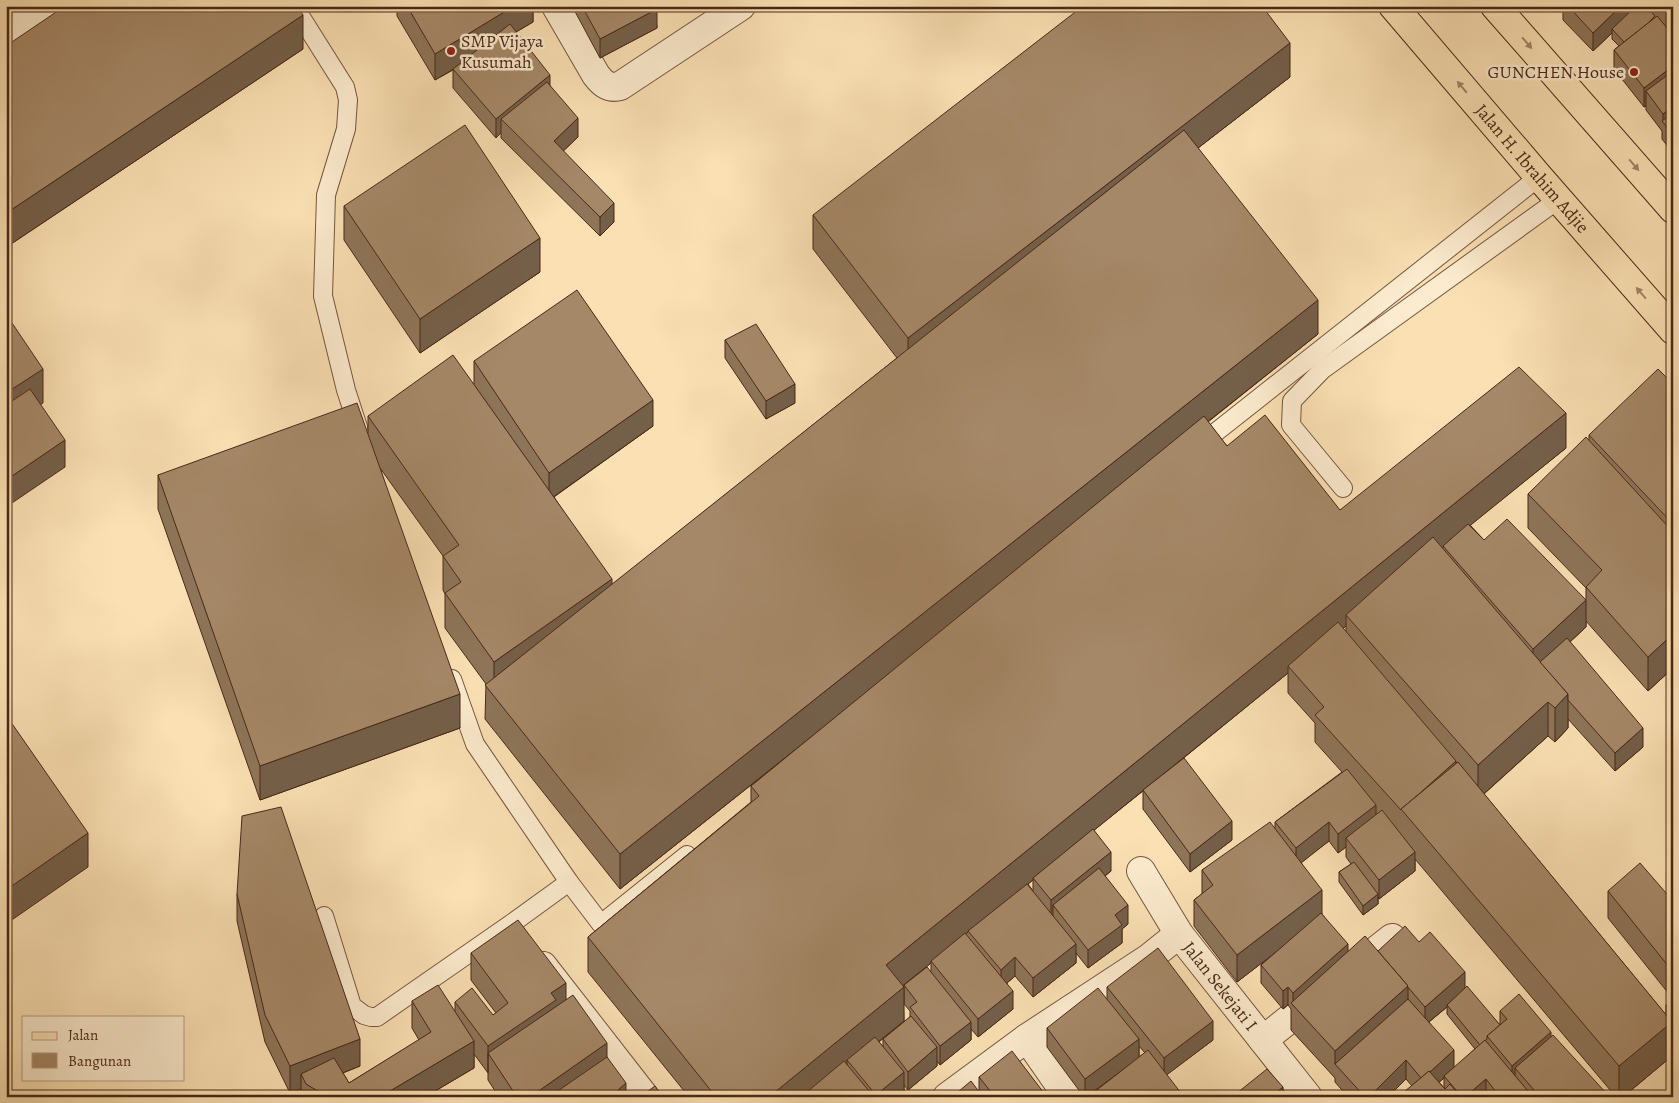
<svg xmlns="http://www.w3.org/2000/svg" width="1679" height="1103" font-family="Alegreya,serif">
<style>
.lines{fill:none;stroke-linecap:round;stroke-linejoin:round}
.service-casing{stroke:#75563e;stroke-width:20}
.minor-casing{stroke:#75563e;stroke-width:30}
.primary-casing{stroke:#492817;stroke-width:30}
.service{stroke:#fcebce;stroke-width:18}
.minor{stroke:#fcebce;stroke-width:28}
.primary{stroke:#fae0b3;stroke-width:28}
.wall{fill:#8e7559;stroke:#492817;fill-rule:evenodd}
.shaded-wall{fill:#745f49;stroke:#492817}
.building{fill:#a58868;stroke:#492817}
.oneway{fill:#a28465}
.poi-dot{fill:#8f2418;stroke:#fcebce;stroke-width:2}
.labels{text-anchor:middle;dominant-baseline:central;stroke-width:5;stroke-linejoin:round;paint-order:stroke}
.poi-label{font-size:18px;fill:#492817;stroke:#fcebce;text-anchor:start}
.street-label{font-size:18px;fill:#492817;stroke:#fcebce}
</style>
<rect width="100%" height="100%" fill="#fae0b3"/>
<filter id="stains"><feTurbulence type="fractalNoise" baseFrequency=".004" numOctaves="4"/><feColorMatrix values="0 0 0 0 .2 0 0 0 0 .09 0 0 0 0 .02 0 0 0 .5 -.17"/></filter>
<radialGradient id="worn" r=".72"><stop offset=".6" stop-color="#630" stop-opacity="0"/><stop offset="1" stop-color="#630" stop-opacity=".3"/></radialGradient>
<g class="lines">
<g class="service-casing">
<g id="service">
<polyline points="294,6 345,87 348,100 346,129 326,195 323,296 346,390 358,427"/>
<polyline points="1197,447 1539,177"/>
<polyline points="1343,488 1291,425 1292,401 1322,370 1559,199"/>
<polyline points="452,679 475,744 569,882 601,924 687,855"/>
<polyline points="324,916 352,1006 364,1015 371,1017 377,1017 511,924 569,882"/>
</g>
</g>
<g class="minor-casing">
<g id="minor">
<path d="M556,6L596,75C603,84 609,89 620,86L741,6"/>
<polyline points="6,32 46,6"/>
<path id="s1" d="M1141,871L1179,934L1308,1097"/>
<polyline points="543,966 645,1097"/>
<polyline points="1027,1038 1068,1097"/>
<polyline points="1263,1040 1392,938"/>
<polyline points="947,1097 1027,1038 1149,958 1179,934"/>
</g>
</g>
<g class="primary-casing">
<g id="primary">
<path id="s2" d="M1393,6L1539,177L1673,330"/>
<polyline points="1495,6 1673,209"/>
</g>
</g>
<use href="#service" class="service"/>
<use href="#minor" class="minor"/>
<use href="#primary" class="primary"/>
</g>
<g class="wall">
<polygon points="397,6 533,6 533,22 516,32 550,86 578,137 563,151 614,222 600,236 501,138 501,133 496,138 453,88 453,70 435,80 397,16"/>
<polygon points="572,6 655,6 657,28 600,58"/>
<polygon points="1563,6 1673,6 1673,153 1662,139 1662,131 1646,110 1646,106 1644,107 1614,69 1614,50 1619,46 1612,39 1612,33 1593,51 1563,20"/>
<polygon points="6,46 303,49 11,244 6,237"/>
<path d="M1290,77L1198,148L1318,334L1208,422L1227,446L1340,510L1566,448L1470,525L1484,540L1586,600V588L1528,528V494L1589,441V435L1673,384V668L1648,691L1586,621V627L1570,642L1643,747L1615,771L1568,719V728L1555,742L1548,736L1484,794L1666,1015V1005L1673,1000V1040L1672,1038V1056L1623,1097H1616L1415,859V871L1379,899L1378,897V904L1363,915L1339,882V872L1351,864L1346,857V847L1338,853L1329,841L1301,862L1322,914L1348,951H1378L1419,942L1465,988L1500,1025V1011L1551,1036L1607,1097H1398L1412,1086L1406,1079L1388,1097H1348L1335,1082V1078L1291,1030V1009L1288,1005L1283,1009L1261,983V965L1273,954L1237,982L1194,926V900L1202,894V870L1275,828V822L1342,772L1315,742V723L1288,693V673L1148,787L1232,840L1190,872L1143,809V791L1094,830L1111,871L1105,876L1128,924L1122,929V943L1088,968L1076,953V963L1033,997L1015,976L1007,983L1013,1009L978,1037L971,1029V1040L940,1065L937,1061V1066L908,1090L904,1085V1091L897,1097H689L588,972V937L751,802V786L818,732L620,889L485,719L486,684L445,628V594L443,590V556L380,468L460,728L260,800L158,509V475L368,433V416L474,384V361L653,426L554,497L612,585L897,358L813,249V215ZM1346,626V632L1343,628ZM1033,880V891L1028,884ZM931,963V971L904,985V1004L910,1011V1017L883,1039V1047L879,1042L904,1021L903,986ZM1447,1007V1014L1475,1049L1454,1068L1429,1022ZM1444,1078V1088L1439,1082Z"/>
<polygon points="344,206 540,272 420,353 344,240"/>
<polygon points="725,340 795,403 766,419 725,358"/>
<polygon points="1608,891 1673,901 1673,999 1608,918"/>
<polygon points="237,894 360,1066 343,1073 349,1083 419,1040 412,1028 412,1001 455,1011 455,1002 493,1015 496,1013 471,980 471,953 566,1000 607,1057 626,1097 499,1097 488,1080 488,1073 474,1054 474,1068 425,1097 301,1097 301,1089 290,1093 265,1042 237,921"/>
<path d="M1107,987L1213,1040L1166,1075L1117,1074L1086,1097H1084L1047,1047V1028L1107,999ZM1139,1046L1145,1053L1139,1057Z"/>
<polygon points="979,1077 1047,1097 952,1097 979,1091"/>
</g>
<g class="shaded-wall">
<polygon points="514,6 533,6 533,22 435,80 435,54"/>
<polygon points="1621,6 1641,6 1612,29 1612,33 1593,51 1593,33"/>
<polygon points="657,9 657,28 600,58 600,39"/>
<polygon points="303,15 303,49 11,244 11,210"/>
<polygon points="1290,43 1290,77 908,372 908,338"/>
<polygon points="1673,66 1673,84 1646,91 1646,106 1644,107 1644,88"/>
<polygon points="550,75 550,93 501,119 501,133 496,138 496,119"/>
<polygon points="1673,107 1673,126 1663,122 1663,114"/>
<polygon points="578,118 578,137 554,160 554,141"/>
<polygon points="614,203 614,222 600,236 600,217"/>
<polygon points="540,238 540,272 420,353 420,319"/>
<polygon points="1318,300 1318,334 620,889 620,854"/>
<polygon points="43,369 43,403 6,428 6,393"/>
<polygon points="795,384 795,403 766,419 766,401"/>
<polygon points="653,400 653,426 549,500 549,473"/>
<polygon points="1566,413 1566,448 1352,621 1346,615 1346,626 1292,670 1288,666 1288,673 1034,879 1033,878 1033,880 969,932 968,931 968,932 932,962 931,961 931,963 886,999 886,965"/>
<polygon points="65,440 65,467 6,507 6,480"/>
<polygon points="612,579 612,613 494,696 494,662"/>
<polygon points="1586,600 1586,627 1533,676 1533,649"/>
<polygon points="1673,634 1673,668 1648,691 1648,657"/>
<polygon points="460,694 460,728 260,800 260,766"/>
<polygon points="1568,694 1568,728 1555,742 1555,708"/>
<polygon points="1548,702 1548,736 1478,799 1478,765"/>
<polygon points="1643,728 1643,747 1615,771 1615,753"/>
<polygon points="1456,761 1456,788 1402,809"/>
<polygon points="1376,805 1376,824 1346,838 1346,847 1338,853 1338,834"/>
<polygon points="1232,821 1232,840 1190,872 1190,854"/>
<polygon points="1329,822 1329,841 1296,867 1296,848"/>
<polygon points="88,833 88,867 6,924 6,890"/>
<polygon points="1111,852 1111,871 1059,912 1053,905 1053,917 1051,919 1051,900"/>
<polygon points="1415,852 1415,871 1379,899 1379,880"/>
<polygon points="1322,890 1322,917 1237,982 1237,955"/>
<polygon points="1378,894 1378,904 1363,915 1363,906"/>
<polygon points="1128,905 1128,924 1122,929 1122,943 1088,968 1088,950 1115,915"/>
<polygon points="1076,944 1076,963 1033,997 1033,978"/>
<polygon points="1348,944 1348,963 1293,1005 1293,993"/>
<polygon points="1015,957 1015,976 1001,988 1001,970"/>
<polygon points="1465,972 1465,990 1447,1005 1447,1007 1425,1025 1425,1007"/>
<polygon points="566,983 566,1010 488,1053 488,1073 488,1046 551,993"/>
<polygon points="1408,986 1408,1012 1335,1064 1335,1051"/>
<polygon points="904,987 904,1021 851,1064 847,1060 847,1067 811,1097 769,1097"/>
<polygon points="1288,987 1288,1005 1283,1009 1283,991"/>
<polygon points="1013,991 1013,1009 978,1037 978,1019"/>
<polygon points="1213,1021 1213,1040 1164,1077 1164,1058"/>
<polygon points="971,1022 971,1040 940,1065 940,1046"/>
<polygon points="1672,1022 1672,1056 1623,1097 1619,1097 1619,1066"/>
<polygon points="1551,1032 1551,1050 1515,1068 1515,1082 1512,1085 1512,1066"/>
<polygon points="360,1039 360,1066 309,1086 301,1074 301,1089 290,1093 290,1066"/>
<polygon points="1139,1039 1139,1058 1086,1097 1085,1097 1085,1079"/>
<polygon points="474,1041 474,1068 425,1097 380,1097"/>
<polygon points="607,1043 607,1070 569,1097 530,1097"/>
<polygon points="937,1047 937,1066 908,1090 908,1072"/>
<polygon points="1454,1050 1454,1069 1444,1076 1444,1078 1422,1097 1422,1079"/>
<polygon points="1406,1060 1406,1079 1388,1097 1369,1097"/>
<polygon points="904,1072 904,1091 897,1097 876,1097 876,1095"/>
<polygon points="1486,1079 1486,1097 1465,1097"/>
<polygon points="626,1083 626,1097 618,1097 618,1090"/>
<polygon points="1283,1087 1283,1097 1272,1097 1272,1096"/>
</g>
<g class="building">
<polygon points="65,6 297,6 303,15 11,210 6,203 6,46"/>
<polygon points="407,6 514,6 435,54"/>
<polygon points="582,6 655,6 657,9 600,39"/>
<polygon points="1083,6 1262,6 1290,43 908,338 813,215"/>
<polygon points="1568,6 1621,6 1593,33"/>
<polygon points="1636,6 1646,6 1655,16 1647,24 1624,42 1612,29"/>
<polygon points="1663,6 1673,6 1673,21"/>
<polygon points="1657,16 1673,35 1673,66 1644,88 1614,50"/>
<polygon points="510,24 550,75 496,119 453,69"/>
<polygon points="1673,71 1673,107 1663,114 1646,91"/>
<polygon points="547,82 578,118 554,141 614,203 600,217 501,119"/>
<polygon points="1673,113 1673,135 1662,121"/>
<polygon points="465,125 540,238 420,319 344,206"/>
<polygon points="1184,130 1318,300 620,854 485,685"/>
<polygon points="577,290 653,400 549,473 474,361"/>
<polygon points="6,314 43,369 6,393"/>
<polygon points="756,324 795,384 766,401 725,340"/>
<polygon points="453,355 612,579 494,662 445,593 461,582 443,556 459,545 368,416"/>
<polygon points="1519,367 1566,413 886,965 904,987 769,1097 716,1097 588,937 759,796 751,786 1204,416 1227,446 1265,415 1340,510"/>
<polygon points="1658,369 1673,384 1673,524 1589,435"/>
<polygon points="30,389 65,440 6,480 6,405"/>
<polygon points="357,403 460,694 260,766 158,475"/>
<polygon points="1586,437 1673,532 1673,634 1648,657 1586,587 1602,570 1528,494"/>
<polygon points="1507,519 1586,600 1533,649 1443,546 1468,524 1484,540"/>
<polygon points="1433,537 1568,694 1555,708 1548,702 1478,765 1346,615"/>
<polygon points="1338,622 1456,761 1420,793 1401,809 1402,809 1401,810 1315,715 1324,707 1288,666"/>
<polygon points="1567,638 1643,728 1615,753 1568,700 1568,694 1540,662"/>
<polygon points="6,715 88,833 6,890"/>
<polygon points="1184,758 1232,821 1190,854 1143,790"/>
<polygon points="1458,762 1672,1022 1619,1066 1401,809"/>
<polygon points="1347,769 1376,805 1338,834 1329,822 1296,848 1275,822"/>
<polygon points="281,807 360,1039 290,1066 265,1015 237,894 242,816"/>
<polygon points="1382,810 1415,852 1379,880 1346,838"/>
<polygon points="1270,822 1322,890 1237,955 1194,900 1213,885 1202,870"/>
<polygon points="1093,829 1111,852 1051,900 1033,878"/>
<polygon points="1354,862 1378,894 1363,906 1339,872"/>
<polygon points="1640,863 1673,901 1673,972 1608,891"/>
<polygon points="1099,868 1128,905 1115,915 1122,925 1088,950 1053,905"/>
<polygon points="1027,884 1076,944 1033,978 1015,957 1001,970 968,931"/>
<polygon points="1321,913 1348,944 1293,993 1288,987 1283,991 1261,965"/>
<polygon points="518,920 566,983 551,993 556,1000 488,1046 455,1002 472,988 493,1015 508,1003 471,953"/>
<polygon points="1405,926 1419,942 1430,932 1465,972 1425,1007 1407,986 1408,986 1378,951"/>
<polygon points="965,933 1013,991 978,1019 931,961"/>
<polygon points="1365,936 1408,986 1335,1051 1291,1003"/>
<polygon points="1158,948 1213,1021 1164,1058 1107,987"/>
<polygon points="927,967 971,1022 940,1046 910,1007 917,1002 904,985"/>
<polygon points="438,985 474,1041 380,1097 328,1097 306,1084 301,1074 334,1058 349,1083 431,1032 412,1001"/>
<polygon points="1467,986 1500,1025 1487,1036 1487,1039 1480,1045 1447,1005"/>
<polygon points="1098,988 1139,1039 1085,1079 1047,1028"/>
<polygon points="1519,994 1551,1032 1512,1066 1487,1036 1507,1019 1500,1011"/>
<polygon points="573,995 607,1043 530,1097 517,1097 488,1053"/>
<polygon points="1408,999 1454,1050 1430,1072 1429,1071 1421,1078 1406,1060 1369,1097 1365,1097 1335,1064"/>
<polygon points="1673,1000 1673,1013 1666,1005"/>
<polygon points="911,1016 937,1047 908,1072 883,1039"/>
<polygon points="1553,1035 1607,1094 1604,1097 1540,1097 1515,1068"/>
<polygon points="875,1037 904,1072 876,1095 847,1060"/>
<polygon points="1485,1040 1533,1097 1500,1097 1486,1079 1465,1097 1462,1097 1444,1076"/>
<polygon points="1148,1050 1184,1097 1088,1097"/>
<polygon points="1012,1051 1047,1097 995,1097 979,1077"/>
<polygon points="607,1057 626,1083 618,1090 623,1097 549,1097"/>
<polygon points="844,1061 874,1097 801,1097"/>
<polygon points="1267,1069 1283,1087 1272,1096 1273,1097 1232,1097"/>
<polygon points="1429,1071 1445,1089 1450,1084 1461,1097 1398,1097"/>
<polygon points="971,1081 983,1097 952,1097"/>
<polygon points="655,1086 663,1097 640,1097"/>
</g>
<defs><path id="oneway-solid" d="M-6-.8H1V-3.2L6.5 0L1 3.2V.8H-6Z" transform="scale(1.25)"/></defs>
<g class="oneway">
<use href="#oneway-solid" transform="translate(1527 43) rotate(49)"/>
<use href="#oneway-solid" transform="translate(1462 87) rotate(-130)"/>
<use href="#oneway-solid" transform="translate(1634 165) rotate(49)"/>
<use href="#oneway-solid" transform="translate(1641 293) rotate(-131)"/>
</g>
<g class="poi-dot">
<circle cx="451" cy="51" r="5"/>
<circle cx="1634" cy="72" r="5"/>
</g>
<g class="labels">
<g class="poi-label">
<text x="461" y="41">SMP Vijaya<tspan x="461" dy="21">Kusumah</tspan></text>
<text x="1624" y="72" text-anchor="end">GUNCHEN House</text>
</g>
<g class="street-label">
<text stroke="none"><textPath href="#s2" startOffset="214">Jalan H. Ibrahim Adjie</textPath></text>
<text stroke="none"><textPath href="#s1" startOffset="140">Jalan Sekejati I</textPath></text>
</g>
</g>
<rect width="1679" height="1103" fill="none" stroke="#fae0b3" stroke-width="25"/>
<rect x="8" y="8" width="1664" height="1088" fill="none" stroke="#492817" stroke-width="2.5"/>
<rect x="12" y="12" width="1654" height="1078" fill="none" stroke="#492817"/>
<rect x="22" y="1016" width="162" height="65" fill="#fcebce" stroke="#b49d85"/>
<rect x="32" y="1032" width="25" height="8" fill="#fae0b3" stroke="#b49d85"/>
<text x="68" y="1040" font-size="15" fill="#492817">Jalan</text>
<rect x="32" y="1053" width="25" height="15" fill="#a58868" stroke="#b49d85"/>
<text x="68" y="1066" font-size="15" fill="#492817">Bangunan</text>
<rect width="100%" height="100%" filter="url(#stains)"/>
<rect width="100%" height="100%" fill="url(#worn)"/>
</svg>
